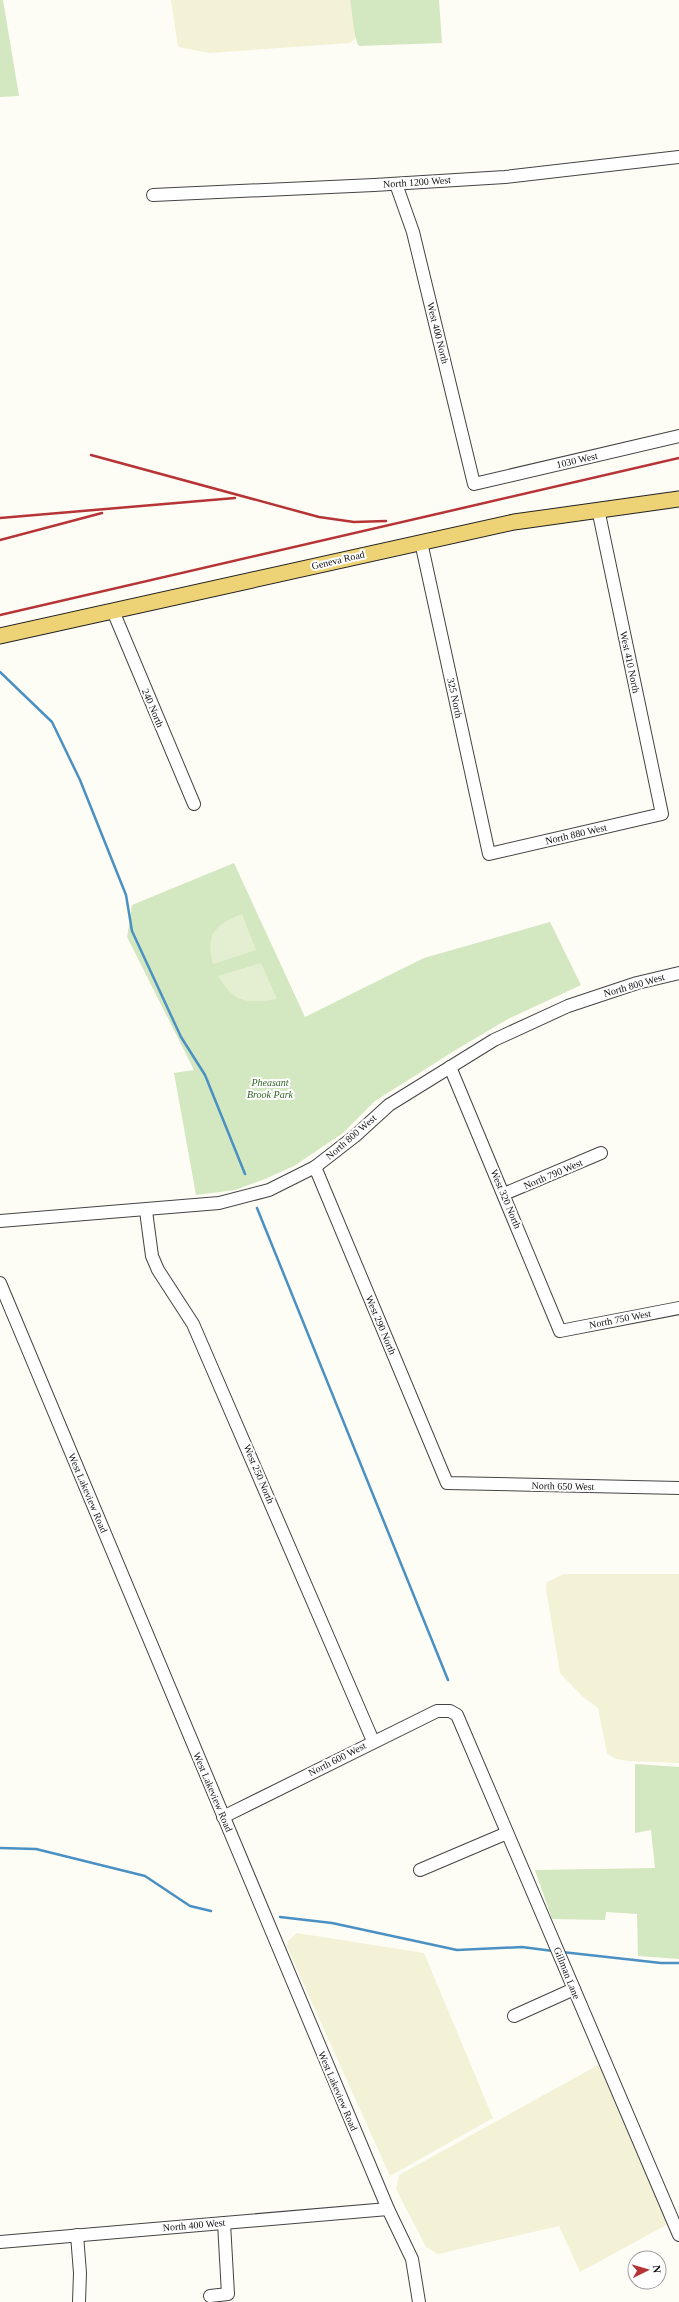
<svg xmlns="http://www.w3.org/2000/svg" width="679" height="2302" font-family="'Times New Roman',serif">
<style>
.farmland{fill:#f3f1d6}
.green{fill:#d3e7c0}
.pitch{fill:#e4efd1}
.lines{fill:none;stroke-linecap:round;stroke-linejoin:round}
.stream{stroke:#4a90c3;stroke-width:2.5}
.minor-casing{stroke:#444;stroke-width:14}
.major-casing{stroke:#222;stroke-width:17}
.minor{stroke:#fff;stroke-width:12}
.major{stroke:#edd376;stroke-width:15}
.rail{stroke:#b63336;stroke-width:2.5}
.labels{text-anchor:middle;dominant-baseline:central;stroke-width:4;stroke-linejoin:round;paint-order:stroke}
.street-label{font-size:10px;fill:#111;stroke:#fff}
.park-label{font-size:10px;font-style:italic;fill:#316425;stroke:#fff}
</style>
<rect width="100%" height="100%" fill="#fefdf5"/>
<g class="farmland">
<polygon points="171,0 350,0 356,31 355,39 350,43 209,53 178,47"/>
<polygon points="564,1574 679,1574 679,1763 629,1761 616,1759 607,1753 598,1708 582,1696 560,1673 546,1589 547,1582"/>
<polygon points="297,1933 424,1953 493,2118 390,2176 287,1947 288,1941"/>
<polygon points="600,2064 668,2224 580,2272 559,2226 438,2254 426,2247 396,2189 399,2175"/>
</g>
<g class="green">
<polygon points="0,0 3,0 19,96 0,97"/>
<path d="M350,0H439L442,43L359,46C353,36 353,13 350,0Z"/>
<polygon points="234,863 305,1017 424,958 550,922 581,985 508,1019 454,1051 375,1101 343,1133 294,1166 265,1179 235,1190 196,1195 174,1073 194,1070 127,937 132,905"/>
<polygon points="635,1764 679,1767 679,1959 638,1956 637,1914 606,1912 605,1920 552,1919 535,1870 655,1868 651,1830 635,1833"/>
</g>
<g class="pitch">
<path d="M242,914L256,950L213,964C205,933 215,925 242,914Z"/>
<path d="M261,963L277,999C247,1004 234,1003 218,976Z"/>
</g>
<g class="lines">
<g class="stream">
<polyline points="0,672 52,722 80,780 126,895 132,931 181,1037 205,1075 245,1174"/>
<polyline points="257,1208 448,1680"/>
<polyline points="0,1848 36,1849 145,1876 190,1906 211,1911"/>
<polyline points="280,1917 332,1923 457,1950 522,1947 553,1951"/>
<polyline points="562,1952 661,1963 679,1963"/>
</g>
<g class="minor-casing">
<g id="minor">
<polyline points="396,184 413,232 474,484 679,436"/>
<polyline points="153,195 374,185 505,177 679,157"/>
<polyline points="421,542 489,854 662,814 598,509"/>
<polyline points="113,611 194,804"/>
<polyline points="450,1067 560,1331 679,1308"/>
<polyline points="315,1167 447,1483 679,1488"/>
<polyline points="504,1194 601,1153"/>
<polyline points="146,1211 152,1256 158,1270 193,1324 373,1741"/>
<polyline points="0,1221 219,1203 269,1190 315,1167 355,1136 389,1105 494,1040 568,1006 637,983 679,973"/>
<polyline points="0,1283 388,2209 412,2259 419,2302"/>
<polyline points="223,1817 437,1711 450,1711 457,1715 679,2235"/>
<polyline points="420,1870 507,1833"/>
<polyline points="514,2016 574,1989"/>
<polyline points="77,2235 80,2273 79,2302"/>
<polyline points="0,2242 388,2209"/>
<polyline points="210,2296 228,2294 224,2223"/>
</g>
</g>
<g class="major-casing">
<polyline id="major" points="0,636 514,522 679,499"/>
</g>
<use href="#minor" class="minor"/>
<use href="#major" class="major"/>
<g class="rail">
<polyline points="91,455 319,517 354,522 386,521"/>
<polyline points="0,518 235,498"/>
<polyline points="0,540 102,513"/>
<polyline points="0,615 679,458"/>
</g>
</g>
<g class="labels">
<g class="street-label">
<text transform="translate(417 182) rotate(-4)">North 1200 West</text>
<text transform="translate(438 333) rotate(76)">West 400 North</text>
<text transform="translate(577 460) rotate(-13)">1030 West</text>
<text transform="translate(338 560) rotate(-13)">Geneva Road</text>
<text transform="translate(630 662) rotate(78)">West 410 North</text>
<text transform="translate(455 698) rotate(78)">325 North</text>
<text transform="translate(153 708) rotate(67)">240 North</text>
<text transform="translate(576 834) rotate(-13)">North 880 West</text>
<text transform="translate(634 985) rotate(-16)">North 800 West</text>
<text transform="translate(351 1137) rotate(-41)">North 800 West</text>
<text transform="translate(553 1174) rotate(-23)">North 790 West</text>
<text transform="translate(506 1199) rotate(67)">West 320 North</text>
<text transform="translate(620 1319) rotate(-11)">North 750 West</text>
<text transform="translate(381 1325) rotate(67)">West 290 North</text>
<text transform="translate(259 1474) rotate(67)">West 250 North</text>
<text transform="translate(563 1486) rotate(1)">North 650 West</text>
<text transform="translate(88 1493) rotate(67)">West Lakeview Road</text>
<text transform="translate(337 1759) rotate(-27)">North 600 West</text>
<text transform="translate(213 1792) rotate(67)">West Lakeview Road</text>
<text transform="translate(567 1973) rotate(68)">Gillman Lane</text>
<text transform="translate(338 2091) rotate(67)">West Lakeview Road</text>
<text transform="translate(194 2225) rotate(-5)">North 400 West</text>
</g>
<g class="park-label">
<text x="270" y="1082">Pheasant<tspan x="270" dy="12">Brook Park</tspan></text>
</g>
</g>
<g transform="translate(647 2270) rotate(85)"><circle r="19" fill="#ffffff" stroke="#a0a0a0"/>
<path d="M0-3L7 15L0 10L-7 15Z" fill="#b63336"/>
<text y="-6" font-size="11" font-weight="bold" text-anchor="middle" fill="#111111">N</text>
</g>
</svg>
